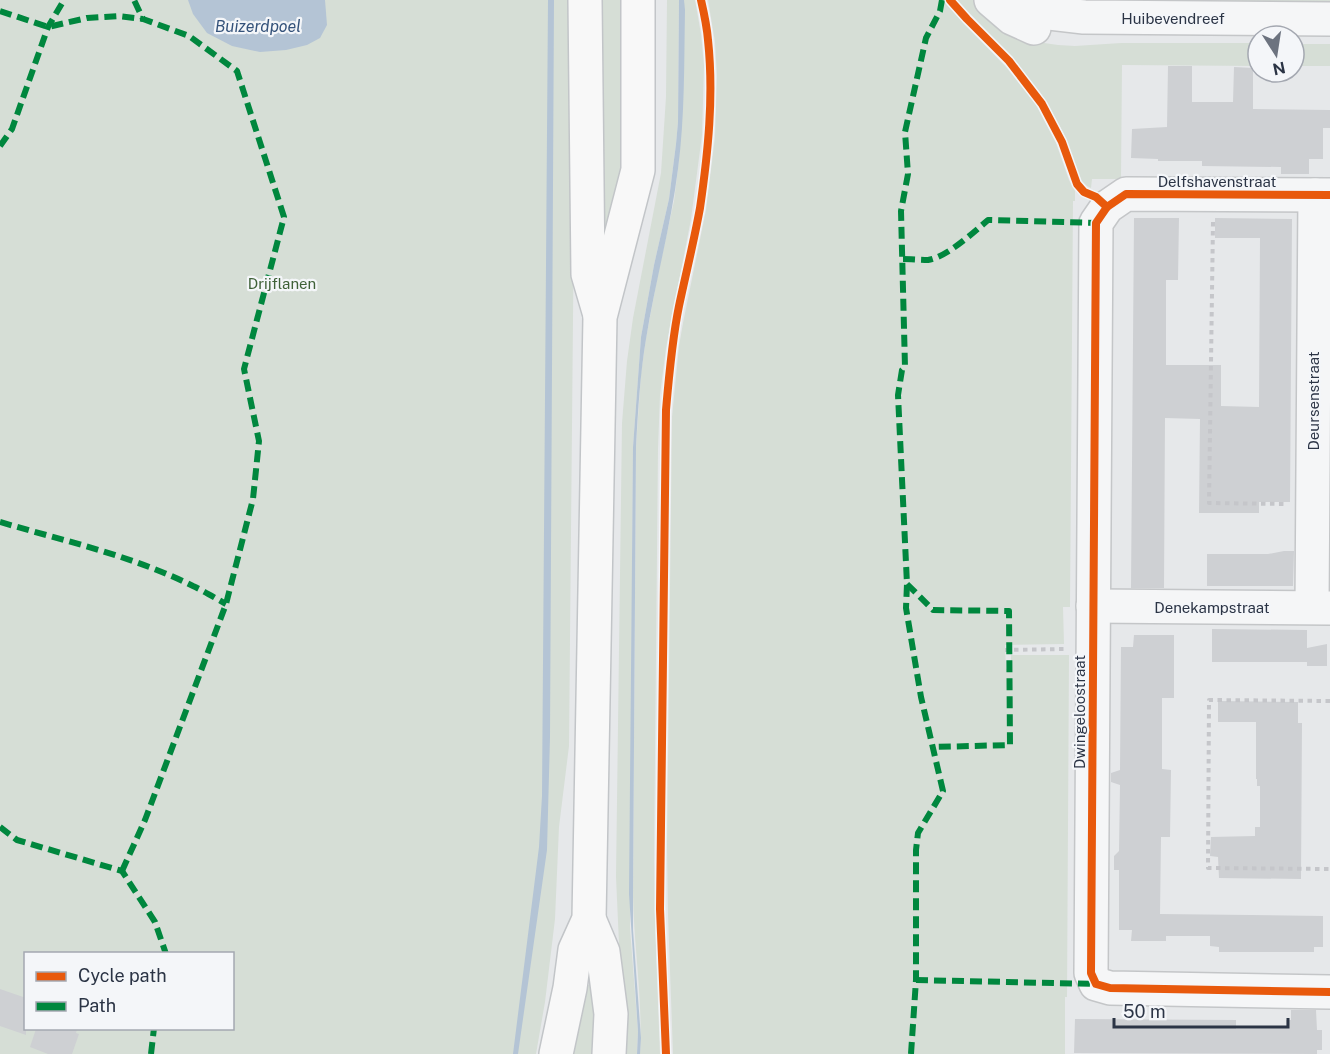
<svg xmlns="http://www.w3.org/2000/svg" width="1330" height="1054" font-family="'Public Sans',sans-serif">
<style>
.green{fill:#d6ded6;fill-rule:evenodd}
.water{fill:#b4c4d5}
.building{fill:#ced0d3}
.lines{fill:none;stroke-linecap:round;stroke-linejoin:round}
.minor-casing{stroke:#c4c6c8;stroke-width:36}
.major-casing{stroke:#c2c5c8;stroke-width:36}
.path{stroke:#c5c6ca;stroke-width:4;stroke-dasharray:4.5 4.5;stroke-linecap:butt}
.minor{stroke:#f5f6f7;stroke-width:33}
.major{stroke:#f8f8f8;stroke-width:33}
.quiet{stroke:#00873e;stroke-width:6;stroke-dasharray:12 6;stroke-linecap:butt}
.cycleway-casing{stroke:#f4f6f9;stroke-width:11}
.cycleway{stroke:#e8590c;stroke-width:8}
.labels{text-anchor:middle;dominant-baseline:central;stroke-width:4.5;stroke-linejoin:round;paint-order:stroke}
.street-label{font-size:15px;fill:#2b3445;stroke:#f4f6f9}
.park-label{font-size:15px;fill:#3f6138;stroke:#f4f6f9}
.water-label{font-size:16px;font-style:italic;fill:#34527a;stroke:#f4f6f9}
</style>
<rect width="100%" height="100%" fill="#e6e8ea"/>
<g class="green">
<path d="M0,0H576L569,746L559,827L555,919L545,1002L536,1054H0ZM26,954H232V1028H26Z"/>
<polygon points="601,0 629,0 623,183 598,282"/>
<polygon points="667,0 679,0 678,122 676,144 669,199 654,265 641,337 633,447 630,928 638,1032 637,1054 624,1054 616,877 622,423 627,361 633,318 661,173 666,97"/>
<path d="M684,0H695L701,34L704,66L702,135L691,219L666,348L660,395L658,449L654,863L656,953L660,1054H640C643,1001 634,948 633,896L636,447L641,373L646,338L659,269L674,201L678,168L683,99Z"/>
<polygon points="708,0 943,0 959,18 1006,67 1035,103 1056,143 1069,180 1075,191 1075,201 1073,201 1070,607 1063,607 1064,644 1005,645 1006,669 1011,668 1011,655 1069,655 1067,997 1065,997 1065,1054 673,1054 668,915 667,846 672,417 679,346 683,323 706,210 715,137 717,76 715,42"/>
<polygon points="957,0 976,0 1027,37 1044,43 1058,45 1075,46 1121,43 1258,43 1258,66 1122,65 1121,179 1092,179 1091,188 1087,186 1081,180 1063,132 1040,92 1015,61"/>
<polygon points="1081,0 1330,0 1330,12 1104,4"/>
<rect x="1294" y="44" width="36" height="22"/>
<polygon points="586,985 594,985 598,1054 573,1054"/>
</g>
<g class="water">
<polygon points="188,0 325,0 327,25 320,38 307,45 286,50 260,52 232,46 207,33 193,14"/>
<polygon points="548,0 554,0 550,737 547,850 518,1054 513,1054 539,847 542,796"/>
<path d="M679,0H684L685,10C684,63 685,116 678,169C671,226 655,282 646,339C640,375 638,411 636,447L633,896V930L641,1038L640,1054H637L638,1032L629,894L633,447L641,337L654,265L669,199L676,144L678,122Z"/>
</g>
<g class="building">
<polygon points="1168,66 1192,66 1192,102 1233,102 1234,67 1253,68 1253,109 1330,110 1330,128 1323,128 1323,159 1309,159 1309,174 1281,174 1281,167 1202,166 1202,161 1158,161 1158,159 1131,158 1132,129 1167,127"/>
<polygon points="1134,218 1179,218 1178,280 1166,280 1166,365 1221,365 1221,406 1259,407 1260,238 1215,238 1215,218 1292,219 1290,502 1259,502 1259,513 1199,513 1200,419 1165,418 1164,588 1131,588"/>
<polygon points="1284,551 1294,551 1293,586 1207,586 1207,554 1268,554"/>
<polygon points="1212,629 1307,630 1307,648 1327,644 1327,666 1307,666 1307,662 1212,662"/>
<polygon points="1134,635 1174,635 1174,698 1162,698 1162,769 1171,770 1170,837 1161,837 1160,914 1323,916 1323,947 1314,947 1314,952 1219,952 1219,947 1210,946 1210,936 1166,936 1166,941 1131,941 1132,930 1119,930 1119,870 1114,870 1114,856 1119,851 1120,785 1111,782 1111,773 1120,770 1121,647 1133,647"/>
<polygon points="1218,701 1298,702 1298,723 1302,723 1301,879 1219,878 1218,857 1210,856 1211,837 1255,836 1255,827 1260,827 1260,786 1257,786 1257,779 1256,779 1256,722 1218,722"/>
<polygon points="0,989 26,998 26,1035 0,1026"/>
<polygon points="1291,1010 1316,1010 1317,1030 1322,1030 1322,1050 1317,1050 1317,1054 1074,1053 1075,1019 1236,1020 1236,1029 1286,1028 1286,1020 1291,1020"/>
<polygon points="36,1029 77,1029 76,1033 79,1034 72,1054 48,1054 30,1047"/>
</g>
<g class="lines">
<g class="minor-casing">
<g id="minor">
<polyline points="991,0 1012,18 1034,28"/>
<polyline points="1019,0 1041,12 1084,17 1330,19"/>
<polyline points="1330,195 1126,194 1107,207 1096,223 1091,973 1096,984 1110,988 1330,992"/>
<polyline points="1093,606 1330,608"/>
<polyline points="1312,607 1315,195"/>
</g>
</g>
<g class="major-casing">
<g id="major">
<polyline points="585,0 588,274 600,315"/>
<polyline points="589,919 603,952 611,1014 609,1054"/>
<polyline points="556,1054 570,988 575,950 589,919 600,317 638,170 638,0"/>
</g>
</g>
<g class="path">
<polyline points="1213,222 1209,503 1287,504"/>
<polyline points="1005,650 1065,649"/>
<polyline points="1330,701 1209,700 1208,868 1330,869"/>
</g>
<use href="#minor" class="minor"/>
<use href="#major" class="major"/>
<g class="quiet">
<polyline points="0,11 48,27 87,18 119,16 143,19"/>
<polyline points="0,146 12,129 48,27 64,0"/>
<path d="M903,259C911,259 920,260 928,260C947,257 974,232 988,220L1096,223"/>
<path d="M0,522C65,541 133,556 193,586C204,591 215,598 226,604"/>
<polyline points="907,584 933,610 1009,611 1010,745 933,747"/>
<polyline points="0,827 17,840 122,871 155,922 166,954"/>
<polyline points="122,871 145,820 226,604 253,499 259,441 244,369 284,217 237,71 189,36 143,19 134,0"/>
<polyline points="916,980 1096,984"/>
<polyline points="151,1054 154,1028"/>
<polyline points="911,1054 916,980 916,850 918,833 943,791 921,697 906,608 907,584 898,395 902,370 905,367 901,211 908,174 905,132 926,38 940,11 942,0"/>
</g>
<g class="cycleway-casing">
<g id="cycleway">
<polyline points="950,0 967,19 1009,61 1042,104 1062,142 1077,184 1084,192 1096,197 1107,207"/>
<polyline points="1330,195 1126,194 1107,207 1096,223 1091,973 1096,984 1110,988 1330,992"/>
<path d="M666,1054L660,909L666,410C669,375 672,340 679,306C686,273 694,241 700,208C708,153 714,96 708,40C707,27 704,13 701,0"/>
</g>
</g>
<use href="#cycleway" class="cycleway"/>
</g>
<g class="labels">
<g class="street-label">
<text x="1173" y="18">Huibevendreef</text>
<text x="1217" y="181">Delfshavenstraat</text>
<text transform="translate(1313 401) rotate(-90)">Deursenstraat</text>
<text x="1212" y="607">Denekampstraat</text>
<text transform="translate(1079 712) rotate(-90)">Dwingeloostraat</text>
</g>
<g class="park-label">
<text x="282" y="283">Drijflanen</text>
</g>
<g class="water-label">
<text x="258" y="26">Buizerdpoel</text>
</g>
</g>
<rect x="24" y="952" width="210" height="78" fill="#f4f6f9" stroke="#a4a8b1" stroke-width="1.5"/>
<rect x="36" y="972" width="30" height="9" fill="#e8590c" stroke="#a4a8b1" stroke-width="1.5"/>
<text x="78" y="982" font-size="18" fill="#2b3445">Cycle path</text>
<rect x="36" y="1002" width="30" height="9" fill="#00873e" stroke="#a4a8b1" stroke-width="1.5"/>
<text x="78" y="1012" font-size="18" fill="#2b3445">Path</text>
<g transform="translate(1276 54) rotate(168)"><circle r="28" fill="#f4f6f9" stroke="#a4a8b1" stroke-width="1.5"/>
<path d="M0-4.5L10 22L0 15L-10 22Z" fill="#6c737f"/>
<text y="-9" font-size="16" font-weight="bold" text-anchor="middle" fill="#2b3445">N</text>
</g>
<path d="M1114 1018v9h174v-9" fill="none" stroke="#2b3445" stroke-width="3"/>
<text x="1123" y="1018" font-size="18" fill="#2b3445" stroke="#f4f6f9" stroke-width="4.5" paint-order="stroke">50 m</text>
</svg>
